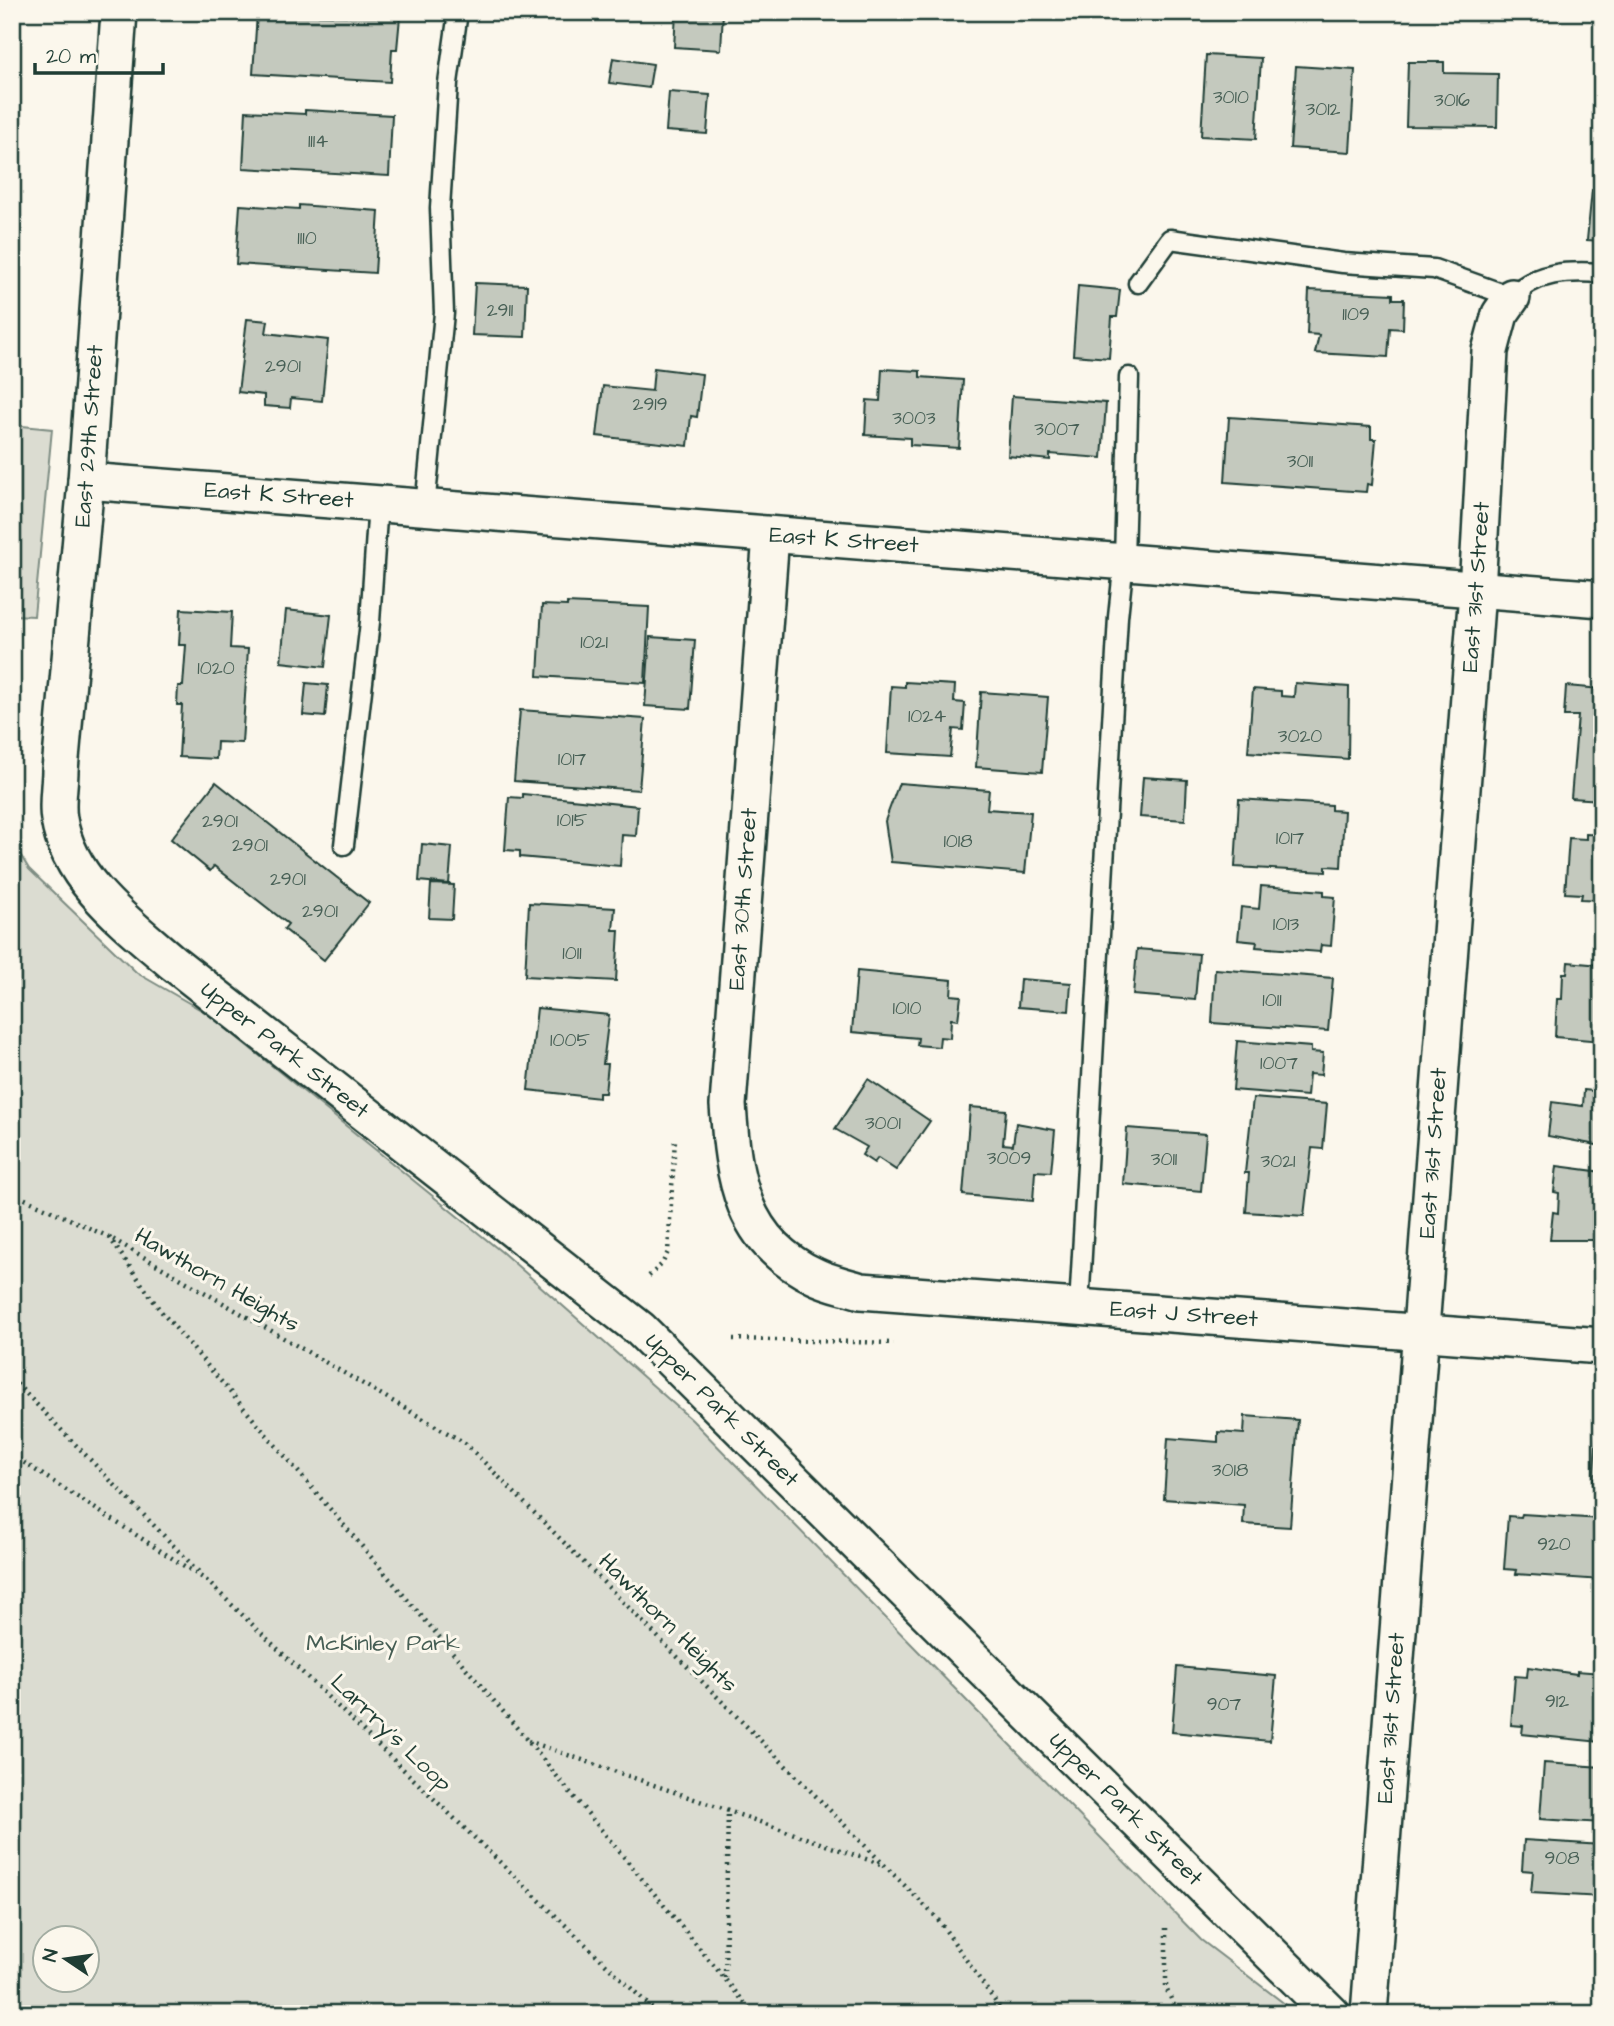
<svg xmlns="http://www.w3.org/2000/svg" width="1614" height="2026" font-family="'Architects Daughter',sans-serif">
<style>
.green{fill:#dbdcd1;stroke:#7d8c82;stroke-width:2;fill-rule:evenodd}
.building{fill:#c4c9be;stroke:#1f3d34;stroke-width:2}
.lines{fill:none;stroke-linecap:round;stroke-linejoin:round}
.service-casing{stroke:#1f3d34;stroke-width:23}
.minor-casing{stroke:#1f3d34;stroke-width:40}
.path{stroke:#1f3d34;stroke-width:4.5;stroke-dasharray:2 5;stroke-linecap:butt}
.service{stroke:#fbf7ec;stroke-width:18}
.minor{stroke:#fbf7ec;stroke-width:35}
.labels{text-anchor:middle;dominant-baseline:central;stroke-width:6;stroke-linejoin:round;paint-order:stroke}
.number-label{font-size:19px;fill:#486056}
.street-label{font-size:23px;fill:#1f3d34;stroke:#fbf7ec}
.park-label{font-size:23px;fill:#455d53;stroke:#fbf7ec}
</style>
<rect width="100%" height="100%" fill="#fbf7ec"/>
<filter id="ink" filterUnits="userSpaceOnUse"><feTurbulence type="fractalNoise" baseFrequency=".0143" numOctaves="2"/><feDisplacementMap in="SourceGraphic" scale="14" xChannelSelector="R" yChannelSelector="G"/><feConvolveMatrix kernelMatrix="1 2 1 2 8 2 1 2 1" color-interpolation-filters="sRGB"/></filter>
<g filter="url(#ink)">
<g class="green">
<polygon points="12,425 52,429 34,616 12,615"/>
<path d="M12,841L29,869L137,973L208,1014L503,1253L692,1420L1201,1940L1298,2014H12ZM46,1938H88V1980H46Z"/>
</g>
<g class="building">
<polygon points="723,12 721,50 674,47 676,13 664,12"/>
<polygon points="257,13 400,17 397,49 392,49 390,82 253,74"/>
<polygon points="1206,55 1261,58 1256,139 1201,136"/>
<polygon points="613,58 653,64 649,88 609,83"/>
<polygon points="1408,62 1444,62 1444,73 1498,74 1497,127 1406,126"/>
<polygon points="1296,66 1355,70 1350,152 1290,148"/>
<polygon points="669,92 710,95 707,134 666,131"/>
<polygon points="305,110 392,115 389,176 243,168 246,111 305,114"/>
<polygon points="1592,190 1602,191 1602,241 1587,240"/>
<polygon points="240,205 299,209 299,205 379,211 375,273 236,264"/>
<polygon points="475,283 527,285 525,337 472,335"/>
<polygon points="1078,286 1120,290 1117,317 1112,317 1109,358 1073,355"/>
<polygon points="1309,290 1393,294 1393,299 1404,299 1403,329 1390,328 1388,357 1315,353 1319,335 1307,334"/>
<polygon points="247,319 268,321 266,333 328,340 322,401 291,398 290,408 264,406 264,395 238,392"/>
<polygon points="654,368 702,374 697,417 691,416 688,446 597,436 603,386 652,391"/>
<polygon points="882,369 920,371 920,377 963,380 959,448 910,445 910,438 865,435 867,400 880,401"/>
<polygon points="1012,396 1106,403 1102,458 1050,454 1050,460 1008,456"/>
<polygon points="1229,417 1371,427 1371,439 1376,439 1372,485 1367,484 1366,492 1225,482"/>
<polygon points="567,603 649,607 645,683 538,676 542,605 567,606"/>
<polygon points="181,609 232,612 230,648 248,649 242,743 217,742 216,759 179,757 182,705 177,705 178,686 183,686 186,645 179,645"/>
<polygon points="286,610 331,615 325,667 281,662"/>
<polygon points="650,637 695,640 690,709 645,706"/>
<polygon points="905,682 955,685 954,702 965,703 963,730 953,729 950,757 887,753 891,686 905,687"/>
<polygon points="306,683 328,685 325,717 303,715"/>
<polygon points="1295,683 1349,687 1348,759 1248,752 1253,689 1281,691 1281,696 1294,697"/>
<polygon points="1566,686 1602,689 1602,800 1571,798 1578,716 1564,716"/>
<polygon points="981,692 1048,697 1042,772 976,767"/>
<polygon points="520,710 645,719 639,790 514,781"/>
<polygon points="1143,777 1187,780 1185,820 1140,817"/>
<polygon points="216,782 369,903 324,960 284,929 288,924 214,866 210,871 171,839"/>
<polygon points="899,783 989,790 987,809 1031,812 1025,873 891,862 885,821"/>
<polygon points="523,794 638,806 636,836 622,835 620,866 520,857 520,851 505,850 509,797 523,798"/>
<polygon points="1239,799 1331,805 1331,810 1344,811 1341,867 1326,866 1326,872 1235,867"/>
<polygon points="1586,834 1602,835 1602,900 1581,899 1582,894 1565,893 1569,838 1586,839"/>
<polygon points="422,844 452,847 449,884 419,881"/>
<polygon points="431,884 454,885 452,919 429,918"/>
<polygon points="1261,886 1324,891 1324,896 1335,897 1331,946 1321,945 1320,952 1256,947 1257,942 1238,940 1241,907 1259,909"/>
<polygon points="529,903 615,908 613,930 619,930 616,981 525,976"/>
<polygon points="1137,949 1199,954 1195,1000 1133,995"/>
<polygon points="1568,962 1600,965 1602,1041 1555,1037 1557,999 1562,999 1563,973 1567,973"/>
<polygon points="1215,969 1333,978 1328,1031 1212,1023"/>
<polygon points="857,971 952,980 951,995 961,996 958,1020 951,1019 950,1038 940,1037 939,1047 917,1045 918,1038 852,1032"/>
<polygon points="1020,979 1071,983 1069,1011 1018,1007"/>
<polygon points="537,1008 609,1015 603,1064 608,1064 605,1093 599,1093 599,1098 528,1090"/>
<polygon points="1237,1041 1311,1047 1311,1052 1323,1053 1321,1075 1309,1074 1307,1096 1233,1090"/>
<polygon points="868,1079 930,1121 896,1170 878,1158 874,1163 862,1155 867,1147 835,1129"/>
<polygon points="1584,1090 1602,1092 1602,1146 1548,1136 1552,1102 1583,1106"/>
<polygon points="1253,1098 1327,1104 1323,1149 1312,1148 1304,1216 1246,1212 1249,1173 1245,1173"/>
<polygon points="970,1107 1006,1110 1003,1144 1013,1145 1016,1123 1055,1130 1051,1172 1035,1171 1033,1201 963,1195"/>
<polygon points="1127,1128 1206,1134 1201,1191 1123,1184"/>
<polygon points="1557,1166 1602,1172 1602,1240 1550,1240 1553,1212 1558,1213 1559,1193 1554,1192"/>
<polygon points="1245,1416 1298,1420 1290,1527 1243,1524 1244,1505 1164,1499 1168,1438 1218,1442 1218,1432 1244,1434"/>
<polygon points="1597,1429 1602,1429 1602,1484 1593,1483"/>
<polygon points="1522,1514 1602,1519 1602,1580 1516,1574 1517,1570 1504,1569 1508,1516 1521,1517"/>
<polygon points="1177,1667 1276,1676 1270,1741 1172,1732"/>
<polygon points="1528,1667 1577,1674 1577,1671 1602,1673 1600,1742 1522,1734 1523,1726 1511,1725 1515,1676 1527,1677"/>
<polygon points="1544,1763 1602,1767 1602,1823 1540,1819"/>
<polygon points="1524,1840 1602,1845 1602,1897 1531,1893 1533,1871 1522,1870"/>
</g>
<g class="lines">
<g class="service-casing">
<g id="service">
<path d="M1138,283L1170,239L1343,263L1434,269L1512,297C1535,271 1569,271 1602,273"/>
<polyline points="425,507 444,313 440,208 448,83 458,12"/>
<polyline points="344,845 370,622 378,503"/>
<polyline points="1079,1307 1118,617 1124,560 1129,377"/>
</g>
</g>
<g class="minor-casing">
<g id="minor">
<path d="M119,12L86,481L60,770C60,785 56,804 59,819C68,880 128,924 172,962L640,1329L1332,2014"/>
<polyline points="86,481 1602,599"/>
<path d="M771,535L728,1105C733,1177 741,1242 815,1276C829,1283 846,1286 861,1291L1602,1346"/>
<polyline points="1369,2014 1477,591 1490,351 1500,314 1512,297"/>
</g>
</g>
<g class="path">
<polyline points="12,1193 109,1237"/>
<polyline points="649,1276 662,1264 668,1252 675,1139"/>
<polyline points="733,1339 894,1343"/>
<polyline points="12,1379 201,1574"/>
<polyline points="12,1455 206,1580 658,2014"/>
<polyline points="528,1741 883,1865"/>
<polyline points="1166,1928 1166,1988 1178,2014"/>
<polyline points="725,1978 728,1810"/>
<polyline points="754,2014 512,1722 160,1310 109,1237 465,1443 937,1918 1004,2014"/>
</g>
<use href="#service" class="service"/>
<use href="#minor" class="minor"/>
</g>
</g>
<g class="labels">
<g class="number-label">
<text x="1231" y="97">3010</text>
<text x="1452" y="100">3016</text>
<text x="1323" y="109">3012</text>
<text x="318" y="141">1114</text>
<text x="307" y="238">1110</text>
<text x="500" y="310">2911</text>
<text x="1356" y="314">1109</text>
<text x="283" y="366">2901</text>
<text x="650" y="404">2919</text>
<text x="914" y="418">3003</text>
<text x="1057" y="429">3007</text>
<text x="1300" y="461">3011</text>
<text x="594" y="642">1021</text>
<text x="216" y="668">1020</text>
<text x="927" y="716">1024</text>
<text x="1300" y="736">3020</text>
<text x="572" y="759">1017</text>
<text x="572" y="820">1015</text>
<text x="220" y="821">2901</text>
<text x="1290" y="838">1017</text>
<text x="958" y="841">1018</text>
<text x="250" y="845">2901</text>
<text x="288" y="879">2901</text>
<text x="320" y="911">2901</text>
<text x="1286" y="924">1013</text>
<text x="572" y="953">1011</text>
<text x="1272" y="1000">1011</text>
<text x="907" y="1008">1010</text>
<text x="570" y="1040">1005</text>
<text x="1279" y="1063">1007</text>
<text x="883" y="1123">3001</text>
<text x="1009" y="1158">3009</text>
<text x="1164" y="1159">3011</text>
<text x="1278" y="1161">3021</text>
<text x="1230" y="1470">3018</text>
<text x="1554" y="1544">920</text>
<text x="1557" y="1701">912</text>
<text x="1224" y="1704">907</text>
<text x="1562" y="1858">908</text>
</g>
<g class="street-label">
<text transform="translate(89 436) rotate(-86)">East 29th Street</text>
<text transform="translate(279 495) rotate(4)">East K Street</text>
<text transform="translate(844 540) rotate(4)">East K Street</text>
<text transform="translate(1476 587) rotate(-86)">East 31st Street</text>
<text transform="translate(743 899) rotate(-86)">East 30th Street</text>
<text transform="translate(285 1050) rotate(38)">Upper Park Street</text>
<text transform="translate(1433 1153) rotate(-86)">East 31st Street</text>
<text transform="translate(217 1280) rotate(30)">Hawthorn Heights</text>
<text transform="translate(1184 1314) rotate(4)">East J Street</text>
<text transform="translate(722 1410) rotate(45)">Upper Park Street</text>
<text transform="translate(668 1623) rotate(45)">Hawthorn Heights</text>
<text transform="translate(1391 1718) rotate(-86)">East 31st Street</text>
<text transform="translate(391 1733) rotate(44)">Larrry's Loop</text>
<text transform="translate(1126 1809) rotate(45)">Upper Park Street</text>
</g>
<g class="park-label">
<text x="383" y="1643">McKinley Park</text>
</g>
</g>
<rect width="1614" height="2026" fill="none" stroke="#fbf7ec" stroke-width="42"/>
<rect x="21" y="21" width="1572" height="1984" fill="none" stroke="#1f3d34" stroke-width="2.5" filter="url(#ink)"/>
<g transform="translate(66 1959) rotate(283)"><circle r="33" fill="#fbf7ec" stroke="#a3ada2" stroke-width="2"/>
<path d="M0-5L12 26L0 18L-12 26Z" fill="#1f3d34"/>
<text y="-10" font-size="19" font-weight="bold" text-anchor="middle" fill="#1f3d34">N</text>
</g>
<path d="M35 63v10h128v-10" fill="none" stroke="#1f3d34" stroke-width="3.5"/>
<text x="46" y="63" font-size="21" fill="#1f3d34" stroke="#fbf7ec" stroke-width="5" paint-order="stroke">20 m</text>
</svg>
